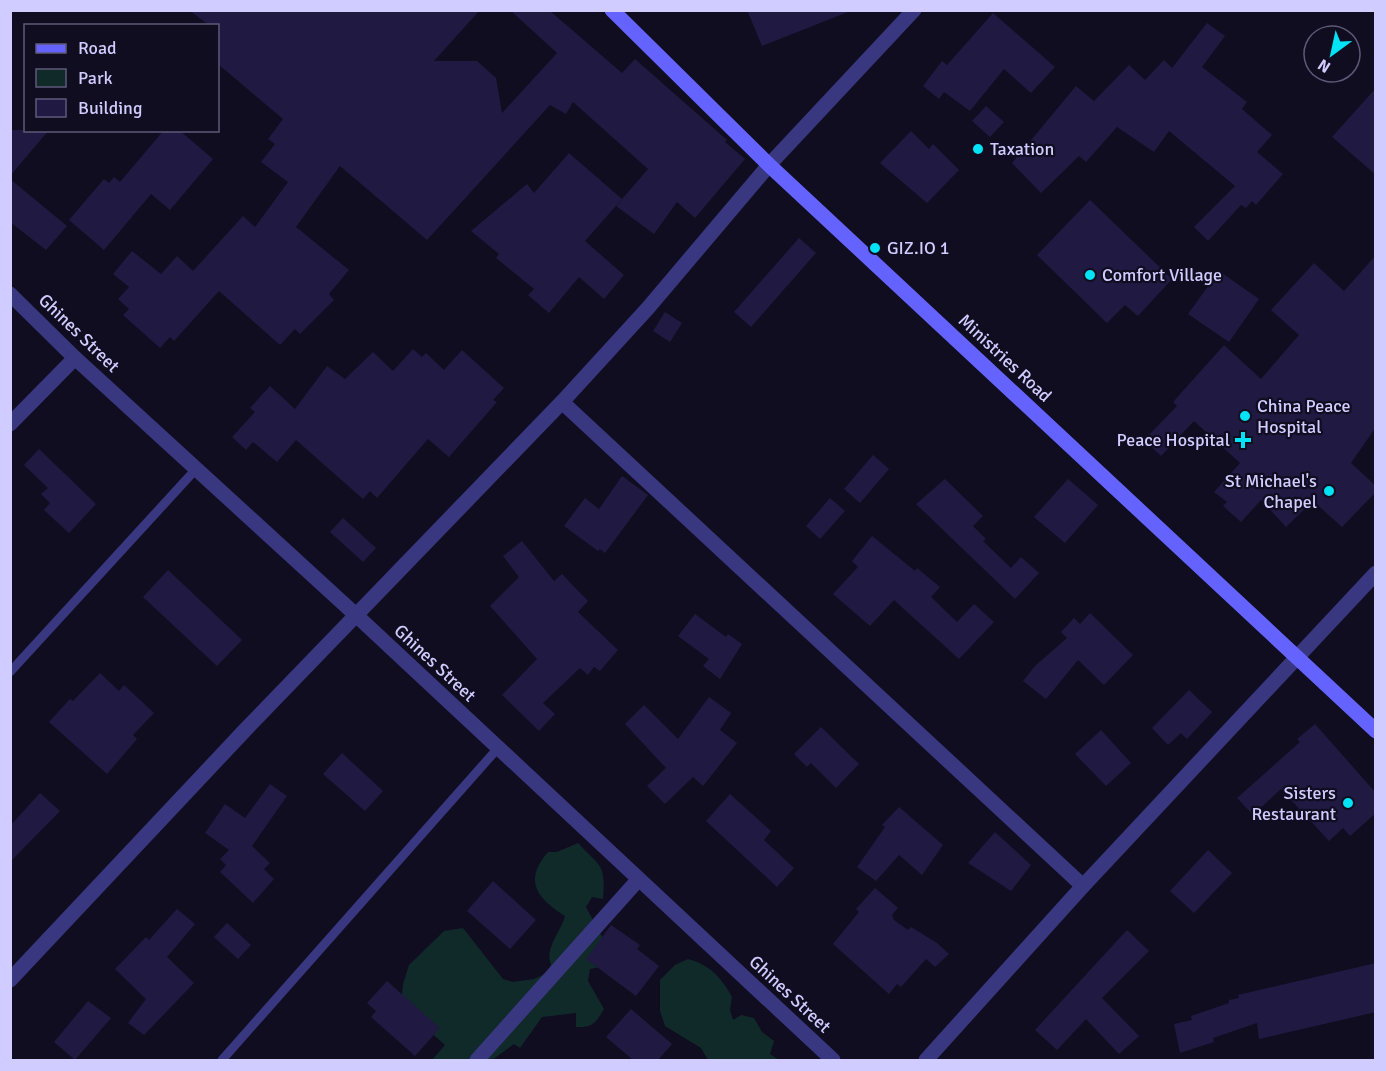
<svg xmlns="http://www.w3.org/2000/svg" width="1386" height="1071" font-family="Signika,sans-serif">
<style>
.green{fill:#102a29}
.building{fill:#201941}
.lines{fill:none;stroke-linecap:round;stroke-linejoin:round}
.lane{stroke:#39377f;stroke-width:9}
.street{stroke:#39377f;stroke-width:15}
.secondary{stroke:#6463ff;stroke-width:15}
.poi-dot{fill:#00e3f7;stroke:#100d20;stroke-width:2}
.labels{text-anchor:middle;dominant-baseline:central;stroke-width:4.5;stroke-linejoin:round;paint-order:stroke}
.poi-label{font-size:18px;fill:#d1ccff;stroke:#100d20;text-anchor:start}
.street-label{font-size:18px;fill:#d1ccff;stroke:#100d20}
</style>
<rect width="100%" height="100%" fill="#100d20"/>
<g class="green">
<path d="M578,843C600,867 606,863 603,899L592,897L586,907L606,944L600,967L590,969L588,981L604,1009C596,1023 592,1028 576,1027V1013L542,1017L520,1048L514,1044L492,1060H432L445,1045L401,1006L403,984L409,965L444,931L463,928L503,979L513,982L534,979L547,973L551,965C544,948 561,932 565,916C537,898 523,881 548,852H557Z"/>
<path d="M688,959C710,965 721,977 732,997L730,1010L733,1020L741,1015L754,1018L762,1032L774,1041L770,1054L779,1060H708L701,1048L665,1026L660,1011V980L675,965Z"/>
</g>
<g class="building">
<polygon points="189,10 480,10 434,61 477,61 496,78 502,113 557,53 510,10 549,10 622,73 635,59 727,140 725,142 745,159 695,218 677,202 654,234 616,206 648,169 573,102 566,114 550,105 427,240 340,166 296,227 349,270 329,294 334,300 300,334 295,329 280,345 219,291 174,341 170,337 160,348 123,315 129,309 118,299 129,287 113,274 132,251 161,274 177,256 193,271 243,216 255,227 288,182 261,162 275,144 268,139 283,119 218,64 218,26 210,26"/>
<polygon points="747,10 848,10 848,12 762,46"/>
<polygon points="993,13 1055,67 1031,93 1004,69 970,111 944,92 939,99 923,86 942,61 947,65"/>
<polygon points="1207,23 1225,36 1202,67 1247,102 1242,109 1272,135 1257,152 1283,174 1256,205 1252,201 1246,208 1241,205 1208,241 1194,227 1235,186 1169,131 1154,152 1117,127 1086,162 1079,156 1041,193 1012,163 1076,86 1094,101 1129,65 1145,80 1164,60 1172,68"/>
<polygon points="1376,88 1376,175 1332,137"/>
<polygon points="986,106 1004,122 990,137 972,121"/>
<polygon points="10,130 49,130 10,176"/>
<polygon points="164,130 179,130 213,159 170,210 151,194 104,250 69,220 104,179 109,183 114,177 120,182"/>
<polygon points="911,131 929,149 933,144 959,170 927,203 880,163"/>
<polygon points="569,153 622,199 585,241 624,275 604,299 579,277 549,313 528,295 534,289 496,258 499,254 471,231 527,184 534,193"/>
<polygon points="10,179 67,226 46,250 10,222"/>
<polygon points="1090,200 1172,279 1138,316 1125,305 1107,323 1037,255"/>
<polygon points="799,238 816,253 751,327 734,312"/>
<polygon points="1376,255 1376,427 1351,463 1376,486 1376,492 1342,527 1313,501 1286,527 1261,500 1241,522 1223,506 1227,502 1214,492 1240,463 1194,421 1161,456 1144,440 1177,406 1173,402 1224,345 1261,379 1299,335 1271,310 1314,263 1344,291"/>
<polygon points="1219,271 1259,299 1229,342 1188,314"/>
<polygon points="665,312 682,323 670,342 653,331"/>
<polygon points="413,349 422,357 426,353 444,370 462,350 504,388 493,400 497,402 449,457 428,439 377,498 370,491 363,499 296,440 277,462 253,442 246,450 232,437 255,412 250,408 270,386 295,409 327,366 345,379 373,352 393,371"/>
<polygon points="39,449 96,504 69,533 44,510 50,503 41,494 48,488 24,465"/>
<polygon points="873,455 889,469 860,503 844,489"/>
<polygon points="622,476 648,495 605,553 600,549 598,551 564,526 585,498 599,509"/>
<polygon points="945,479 983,516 973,526 986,539 983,541 1011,568 1021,557 1039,573 1015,599 916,504"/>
<polygon points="1068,479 1098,505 1065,543 1034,517"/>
<polygon points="830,498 845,511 820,539 806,526"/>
<polygon points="343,518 376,548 363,562 330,532"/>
<polygon points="872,536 915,571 917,568 940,587 931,597 957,622 974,604 994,622 959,659 894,600 870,626 833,594 858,567 852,561"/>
<polygon points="522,541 554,581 562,574 588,601 578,612 618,650 600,671 594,667 588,675 580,668 543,703 555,714 539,731 502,695 537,659 490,606 519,577 503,556"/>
<polygon points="168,570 242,640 217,666 143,597"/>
<polygon points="1090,613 1133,655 1104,685 1078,660 1046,699 1023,681 1035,666 1067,638 1061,632 1074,618 1080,624"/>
<polygon points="695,614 726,637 728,634 742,644 720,679 703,666 709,659 678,636"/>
<polygon points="100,673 119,691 124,685 154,713 133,735 137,739 107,774 49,722 70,699 73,701"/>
<polygon points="1189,690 1212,712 1187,739 1181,733 1168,745 1152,728"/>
<polygon points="709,697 731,713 720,730 737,743 703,786 693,777 665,804 647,786 666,768 625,724 644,705 678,739"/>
<polygon points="1315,724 1376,793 1376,813 1350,836 1343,828 1329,841 1281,789 1253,815 1237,798 1300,742 1297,739"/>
<polygon points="821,727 859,764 836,788 811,763 807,767 794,754"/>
<polygon points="1101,730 1131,763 1106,786 1075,754"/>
<polygon points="342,753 383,791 365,811 323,774"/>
<polygon points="270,784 287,796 252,846 270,863 264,869 274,879 253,903 220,872 226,865 220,859 229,850 205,833 225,804 245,818"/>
<polygon points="40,793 60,811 10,862 10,826"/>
<polygon points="730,794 771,831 764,840 794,868 777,887 706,821"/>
<polygon points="899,807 943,845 922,875 899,855 876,881 857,867 885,827 882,825"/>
<polygon points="995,832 1031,865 1011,891 968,863"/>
<polygon points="1208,850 1232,873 1194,913 1170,891"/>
<polygon points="493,881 536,920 510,949 467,911"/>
<polygon points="875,888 898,908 892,915 894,920 908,930 911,927 937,943 949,954 935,967 926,959 901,987 897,984 889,994 833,944 859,912 856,909"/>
<polygon points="177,909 195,924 167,957 194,983 144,1035 128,1023 146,999 115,969 146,937 149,940"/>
<polygon points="227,923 251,945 238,959 214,937"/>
<polygon points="611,925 640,945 637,949 659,966 636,996 586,959"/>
<polygon points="1127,930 1149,951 1102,998 1139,1036 1119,1054 1086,1019 1057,1050 1035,1030"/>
<polygon points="1376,963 1376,1012 1259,1039 1257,1023 1213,1038 1214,1042 1180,1053 1174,1024 1192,1020 1191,1016 1229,1003 1229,1000 1239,998 1238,995"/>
<polygon points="387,981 440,1028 415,1056 371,1017 376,1011 367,1003"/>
<polygon points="88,1001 111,1018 75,1060 54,1042"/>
<polygon points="631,1009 672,1044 658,1060 633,1060 606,1037"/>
</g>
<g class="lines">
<g class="lane">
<polyline points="10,672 197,468"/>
<polyline points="222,1060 498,748"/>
</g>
<g class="street">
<polyline points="10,294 75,358 357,616 833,1060"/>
<polyline points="562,402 1083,886"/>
<polyline points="10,424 75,358"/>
<polyline points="10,980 247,728 562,402 648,308 769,165 914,10"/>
<polyline points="477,1060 638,880"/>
<polyline points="926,1060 1083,886 1376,573"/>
</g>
<polyline class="secondary" points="612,10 769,165 1376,731"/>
</g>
<g class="poi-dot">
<circle cx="978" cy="149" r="6"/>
<circle cx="875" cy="248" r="6"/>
<circle cx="1090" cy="275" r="6"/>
<circle cx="1245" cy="416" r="6"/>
<path d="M1240 431h6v6h6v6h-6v6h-6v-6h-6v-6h6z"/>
<circle cx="1329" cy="491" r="6"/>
<circle cx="1348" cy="803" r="6"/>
</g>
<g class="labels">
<g class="poi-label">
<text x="990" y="149">Taxation</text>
<text x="887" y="248">GIZ.IO 1</text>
<text x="1102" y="275">Comfort Village</text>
<text x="1257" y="406">China Peace<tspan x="1257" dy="21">Hospital</tspan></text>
<text x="1230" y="440" text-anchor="end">Peace Hospital</text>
<text x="1317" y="481" text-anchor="end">St Michael's<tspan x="1317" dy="21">Chapel</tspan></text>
<text x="1336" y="793" text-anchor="end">Sisters<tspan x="1336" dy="21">Restaurant</tspan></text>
</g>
<g class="street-label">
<text transform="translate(79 333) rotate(44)">Ghines Street</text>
<text transform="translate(1005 358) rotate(43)">Ministries Road</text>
<text transform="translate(435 663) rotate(43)">Ghines Street</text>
<text transform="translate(790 994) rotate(43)">Ghines Street</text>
</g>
</g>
<rect width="1386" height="1071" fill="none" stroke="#d1ccff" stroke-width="24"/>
<rect x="24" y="24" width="195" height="108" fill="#100d20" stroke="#5d5979" stroke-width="1.5"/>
<rect x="36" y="44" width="30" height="9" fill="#6463ff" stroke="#5d5979" stroke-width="1.5"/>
<text x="78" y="54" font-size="18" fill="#d1ccff">Road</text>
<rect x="36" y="69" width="30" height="18" fill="#102a29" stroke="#5d5979" stroke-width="1.5"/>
<text x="78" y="84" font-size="18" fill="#d1ccff">Park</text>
<rect x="36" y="99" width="30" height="18" fill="#201941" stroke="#5d5979" stroke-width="1.5"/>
<text x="78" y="114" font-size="18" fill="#d1ccff">Building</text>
<g transform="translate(1332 54) rotate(213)"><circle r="28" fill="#100d20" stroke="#5d5979" stroke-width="1.5"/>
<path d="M0-4.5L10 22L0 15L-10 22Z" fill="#00e3f7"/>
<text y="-9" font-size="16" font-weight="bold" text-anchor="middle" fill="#d1ccff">N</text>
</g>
</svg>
